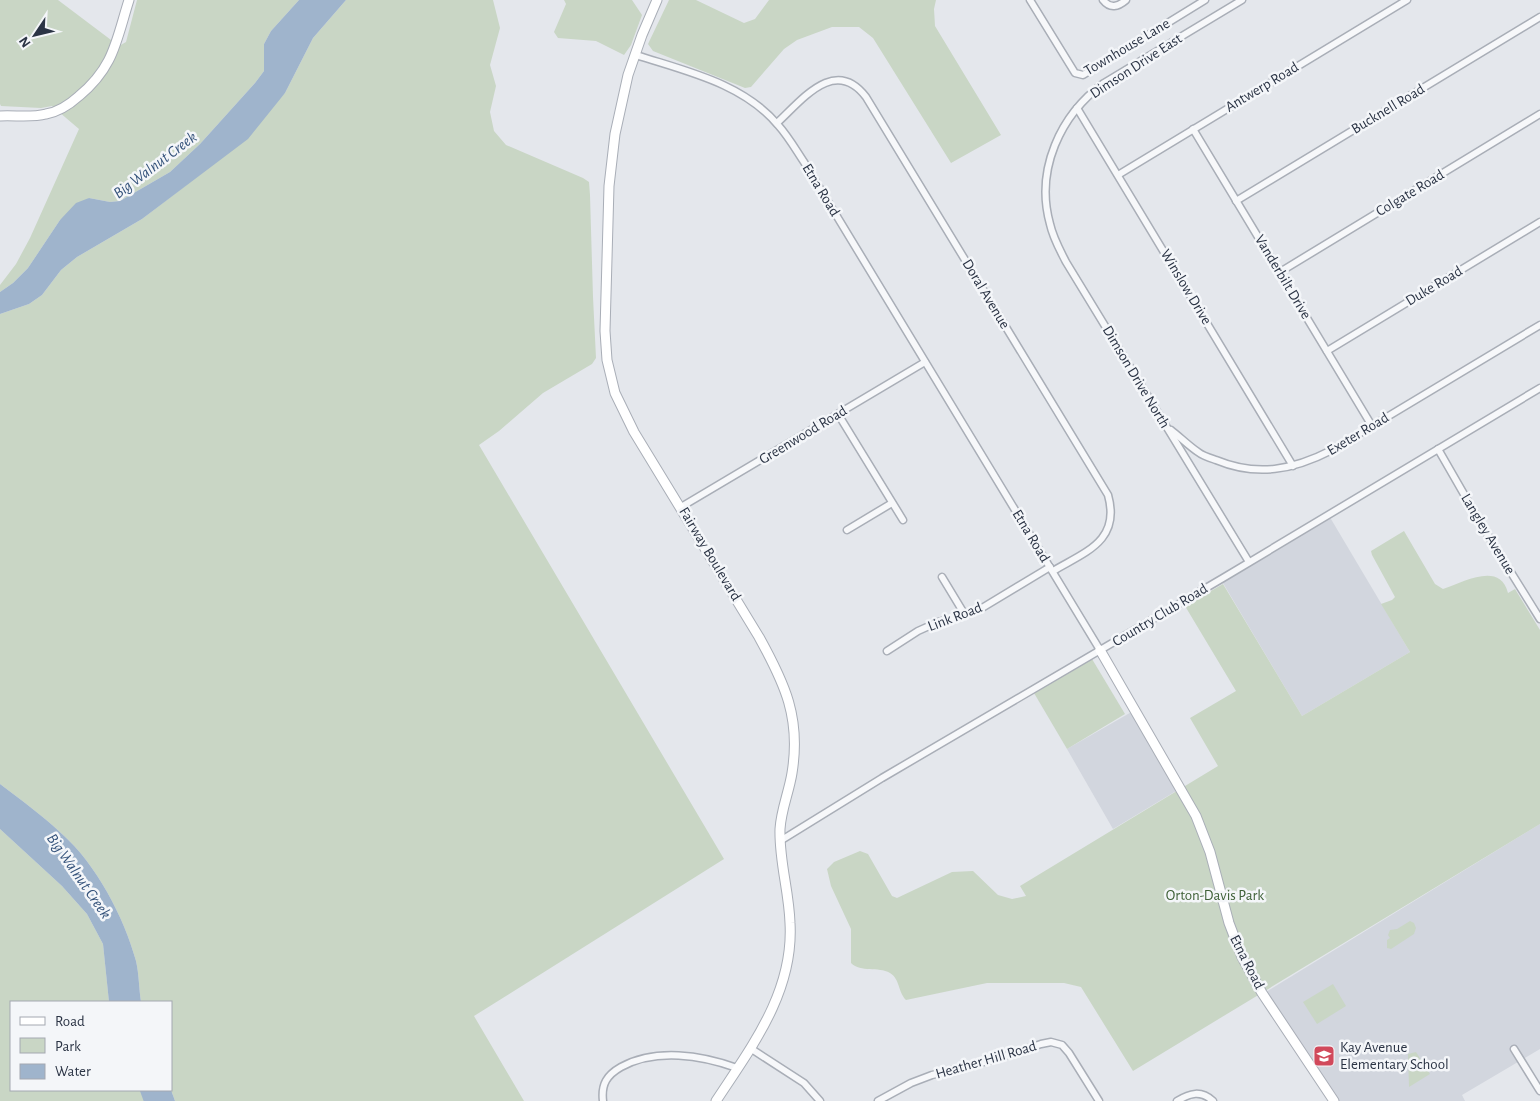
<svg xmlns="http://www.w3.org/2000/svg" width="1540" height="1101" font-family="'Alegreya Sans',sans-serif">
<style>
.built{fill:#d2d6de}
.green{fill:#c9d6c5}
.water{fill:#9fb4cc}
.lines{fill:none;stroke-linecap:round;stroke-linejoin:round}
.river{stroke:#9fb4cc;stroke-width:12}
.street-casing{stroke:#a9aeb7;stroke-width:9}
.secondary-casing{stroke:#a9aeb7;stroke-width:11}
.street{stroke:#f7f8fa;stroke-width:6}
.secondary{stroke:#fff;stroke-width:9}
.labels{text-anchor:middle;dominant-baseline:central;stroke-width:5;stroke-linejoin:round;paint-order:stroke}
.street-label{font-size:15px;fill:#2b3445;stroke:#f4f6f9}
.park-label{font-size:15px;fill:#3f6138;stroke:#f4f6f9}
.poi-label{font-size:15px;fill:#2b3445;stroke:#f4f6f9;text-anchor:start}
.water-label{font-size:16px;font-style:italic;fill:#34527a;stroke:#f4f6f9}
</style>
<rect width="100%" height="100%" fill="#e4e7ec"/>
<g class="built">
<polygon points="1328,514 1410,652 1302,716 1220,578"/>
<polygon points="1135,710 1181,788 1113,829 1067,749"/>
<polygon points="1540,824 1540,1049 1462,1095 1465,1101 1338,1101 1266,992"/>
</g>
<g class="green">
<polygon points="0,0 58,0 119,46 126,42 137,0 299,0 271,31 264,44 264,71 255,83 200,144 170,172 120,201 110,202 89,198 60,220 28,268 13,283 0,292 0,285 16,264 30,238 79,129 52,106 41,108 1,106 0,104"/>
<path d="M346,0H493L500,28L490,65L496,86L490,112L494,131L506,145L583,178L589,182L590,195L593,297L596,358L592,364L543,393L499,431L479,445L724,859L474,1016L524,1101H175L171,1090V1002H141C139,989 139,974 136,961C124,917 96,864 62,834C43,816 21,800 0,784V314L29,304L42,295L61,270L77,257L142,219L185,186L285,93L313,38Z"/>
<polygon points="564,0 632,0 642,15 631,45 624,55 596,41 558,38 554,32 566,4"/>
<polygon points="669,0 696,0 744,23 755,19 769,0 936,0 934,9 935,26 1001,135 951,163 873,38 859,27 832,27 797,40 784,49 751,87 745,88 653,51 648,44"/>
<path d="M1404,531L1435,584L1443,589C1464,582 1500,561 1508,593L1515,589L1540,630V824L1133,1071L1081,987L1064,983H987L906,1000C898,992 900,979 890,973C878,966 861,973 851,963V929L831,886L827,869L834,862L860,851L868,854L892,896L897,898L952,872L973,871L998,895L1012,899L1026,896L1020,886L1218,766L1190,718L1236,691L1185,606L1223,584L1302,716L1410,652L1381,604L1392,600L1395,597L1372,555L1371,551Z"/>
<polygon points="1092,659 1125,714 1067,749 1034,693"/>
<polygon points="0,829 62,886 87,914 103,944 109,1002 11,1002 11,1090 148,1090 154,1101 0,1101"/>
<polygon points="1410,921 1414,923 1416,928 1414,934 1391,949 1387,948 1387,940 1390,938 1388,935 1390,930 1397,929"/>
<polygon points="1333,984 1346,1006 1317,1024 1303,1002"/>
<polygon points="1416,1052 1430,1074 1409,1087 1408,1054"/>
</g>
<g class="water">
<polygon points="299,0 346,0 313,38 285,93 248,139 142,219 77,257 61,270 42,295 29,304 0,314 0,292 13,283 28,268 60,220 76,203 89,198 110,202 120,201 170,172 200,144 255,83 264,71 264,44 271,31"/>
<path d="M0,784C21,800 43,816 62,834C96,864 124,917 136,961C139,974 139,989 141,1002H109L103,944L87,914L62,886L0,829Z"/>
<polygon points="148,1090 171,1090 175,1101 154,1101"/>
</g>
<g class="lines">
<polyline class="river" points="146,1090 150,1101"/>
<g class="street-casing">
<g id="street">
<polyline points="1030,0 1075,73 1083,75 1205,0"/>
<path d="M1103,0C1110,9 1118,7 1126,0"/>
<path d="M1242,0L1104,83C1060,115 1035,170 1050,224C1053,238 1060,250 1066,262L1249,562"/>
<path d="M636,55C685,71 743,83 778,125C788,136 796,150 804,162L1100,650"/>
<polyline points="1077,108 1293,466"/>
<path d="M777,123C802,100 835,56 866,97L1108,495C1121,541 1085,552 1053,571"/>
<polyline points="1193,129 1372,426"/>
<polyline points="1118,175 1407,0"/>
<polyline points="1236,201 1540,17"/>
<polyline points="1280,272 1540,114"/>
<polyline points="1327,351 1540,222"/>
<polyline points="838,414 903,520"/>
<path d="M1171,430C1180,437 1189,446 1198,452C1203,456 1210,458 1216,460C1257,477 1293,470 1332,450L1540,325"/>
<polyline points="1438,449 1484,529 1540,619"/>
<polyline points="681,507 925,362"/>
<polyline points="847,530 892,503"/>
<polyline points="942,577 965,615"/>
<polyline points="887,651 918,631 938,622 965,615 982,608 1050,567"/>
<polyline points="780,841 882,778 1223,578 1540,388"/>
<polyline points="750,1048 804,1083 820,1101"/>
<polyline points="1514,1049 1540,1091"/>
<path d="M603,1101C601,1084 607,1075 621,1067C656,1048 701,1055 737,1068"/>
<polyline points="878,1101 911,1083 932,1075 1000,1058 1041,1044 1051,1042 1062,1045 1069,1053 1099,1101"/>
<path d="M1177,1101C1190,1093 1201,1090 1213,1101"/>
</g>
</g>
<g class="secondary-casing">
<g id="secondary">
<path d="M657,0L642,35L628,75L615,134L609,186L605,331L607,360L615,393L634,432L759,637C785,684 801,718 792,773C789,792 781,810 780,829C779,861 789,891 790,923C794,992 752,1046 716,1101"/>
<path d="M0,116C15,115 31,118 46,114C58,112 69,105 79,96C114,67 116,41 129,0"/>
<polyline points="1100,650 1196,816 1210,852 1229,923 1242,957 1262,993 1334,1101"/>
</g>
</g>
<use href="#street" class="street"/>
<use href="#secondary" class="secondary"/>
</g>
<defs>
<g id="school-square" transform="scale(1.125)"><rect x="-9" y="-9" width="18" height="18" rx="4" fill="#d1495b" stroke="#f4f6f9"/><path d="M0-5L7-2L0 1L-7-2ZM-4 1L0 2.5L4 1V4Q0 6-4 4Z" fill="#fff"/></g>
</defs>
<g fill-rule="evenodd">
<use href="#school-square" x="1324" y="1056"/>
</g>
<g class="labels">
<g class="street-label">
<text transform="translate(1127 47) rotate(-31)">Townhouse Lane</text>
<text transform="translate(1136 66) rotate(-33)">Dimson Drive East</text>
<text transform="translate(1262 87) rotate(-31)">Antwerp Road</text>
<text transform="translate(1388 109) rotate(-31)">Bucknell Road</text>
<text transform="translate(821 190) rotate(59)">Etna Road</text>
<text transform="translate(1410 193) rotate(-31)">Colgate Road</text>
<text transform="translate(1283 277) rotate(59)">Vanderbilt Drive</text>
<text transform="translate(1434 286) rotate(-31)">Duke Road</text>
<text transform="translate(1186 287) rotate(59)">Winslow Drive</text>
<text transform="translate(986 294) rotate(59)">Doral Avenue</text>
<text transform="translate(1136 377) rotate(59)">Dimson Drive North</text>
<text transform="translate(1358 434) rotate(-31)">Exeter Road</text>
<text transform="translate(803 435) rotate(-31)">Greenwood Road</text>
<text transform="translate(1488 534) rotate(59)">Langley Avenue</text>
<text transform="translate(1031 536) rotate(59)">Etna Road</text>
<text transform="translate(710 554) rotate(59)">Fairway Boulevard</text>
<text transform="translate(1160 615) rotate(-31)">Country Club Road</text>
<text transform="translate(955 617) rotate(-21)">Link Road</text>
<text transform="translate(1247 962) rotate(63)">Etna Road</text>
<text transform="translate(986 1060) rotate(-16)">Heather Hill Road</text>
</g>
<g class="park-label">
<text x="1215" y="895">Orton-Davis Park</text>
</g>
<g class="poi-label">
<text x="1340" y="1047">Kay Avenue<tspan x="1340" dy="17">Elementary School</tspan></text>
</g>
<g class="water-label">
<text transform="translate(155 165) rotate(-37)">Big Walnut Creek</text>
<text transform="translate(79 876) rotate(55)">Big Walnut Creek</text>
</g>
</g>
<rect x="10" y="1001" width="162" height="90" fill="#f4f6f9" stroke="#a4a8b1"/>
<rect x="20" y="1017" width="25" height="8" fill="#ffffff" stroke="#a4a8b1"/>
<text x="55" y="1026" font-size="15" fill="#2b3445">Road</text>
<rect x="20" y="1038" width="25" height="15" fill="#c9d6c5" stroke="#a4a8b1"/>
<text x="55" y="1051" font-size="15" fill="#2b3445">Park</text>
<rect x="20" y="1064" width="25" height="15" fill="#9fb4cc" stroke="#a4a8b1"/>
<text x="55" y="1076" font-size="15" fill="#2b3445">Water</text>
<g transform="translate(35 35) rotate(235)" stroke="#f4f6f9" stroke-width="4" paint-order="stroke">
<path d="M0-4L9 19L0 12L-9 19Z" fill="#2b3445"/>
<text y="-8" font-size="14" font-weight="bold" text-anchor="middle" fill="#2b3445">N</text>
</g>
</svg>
